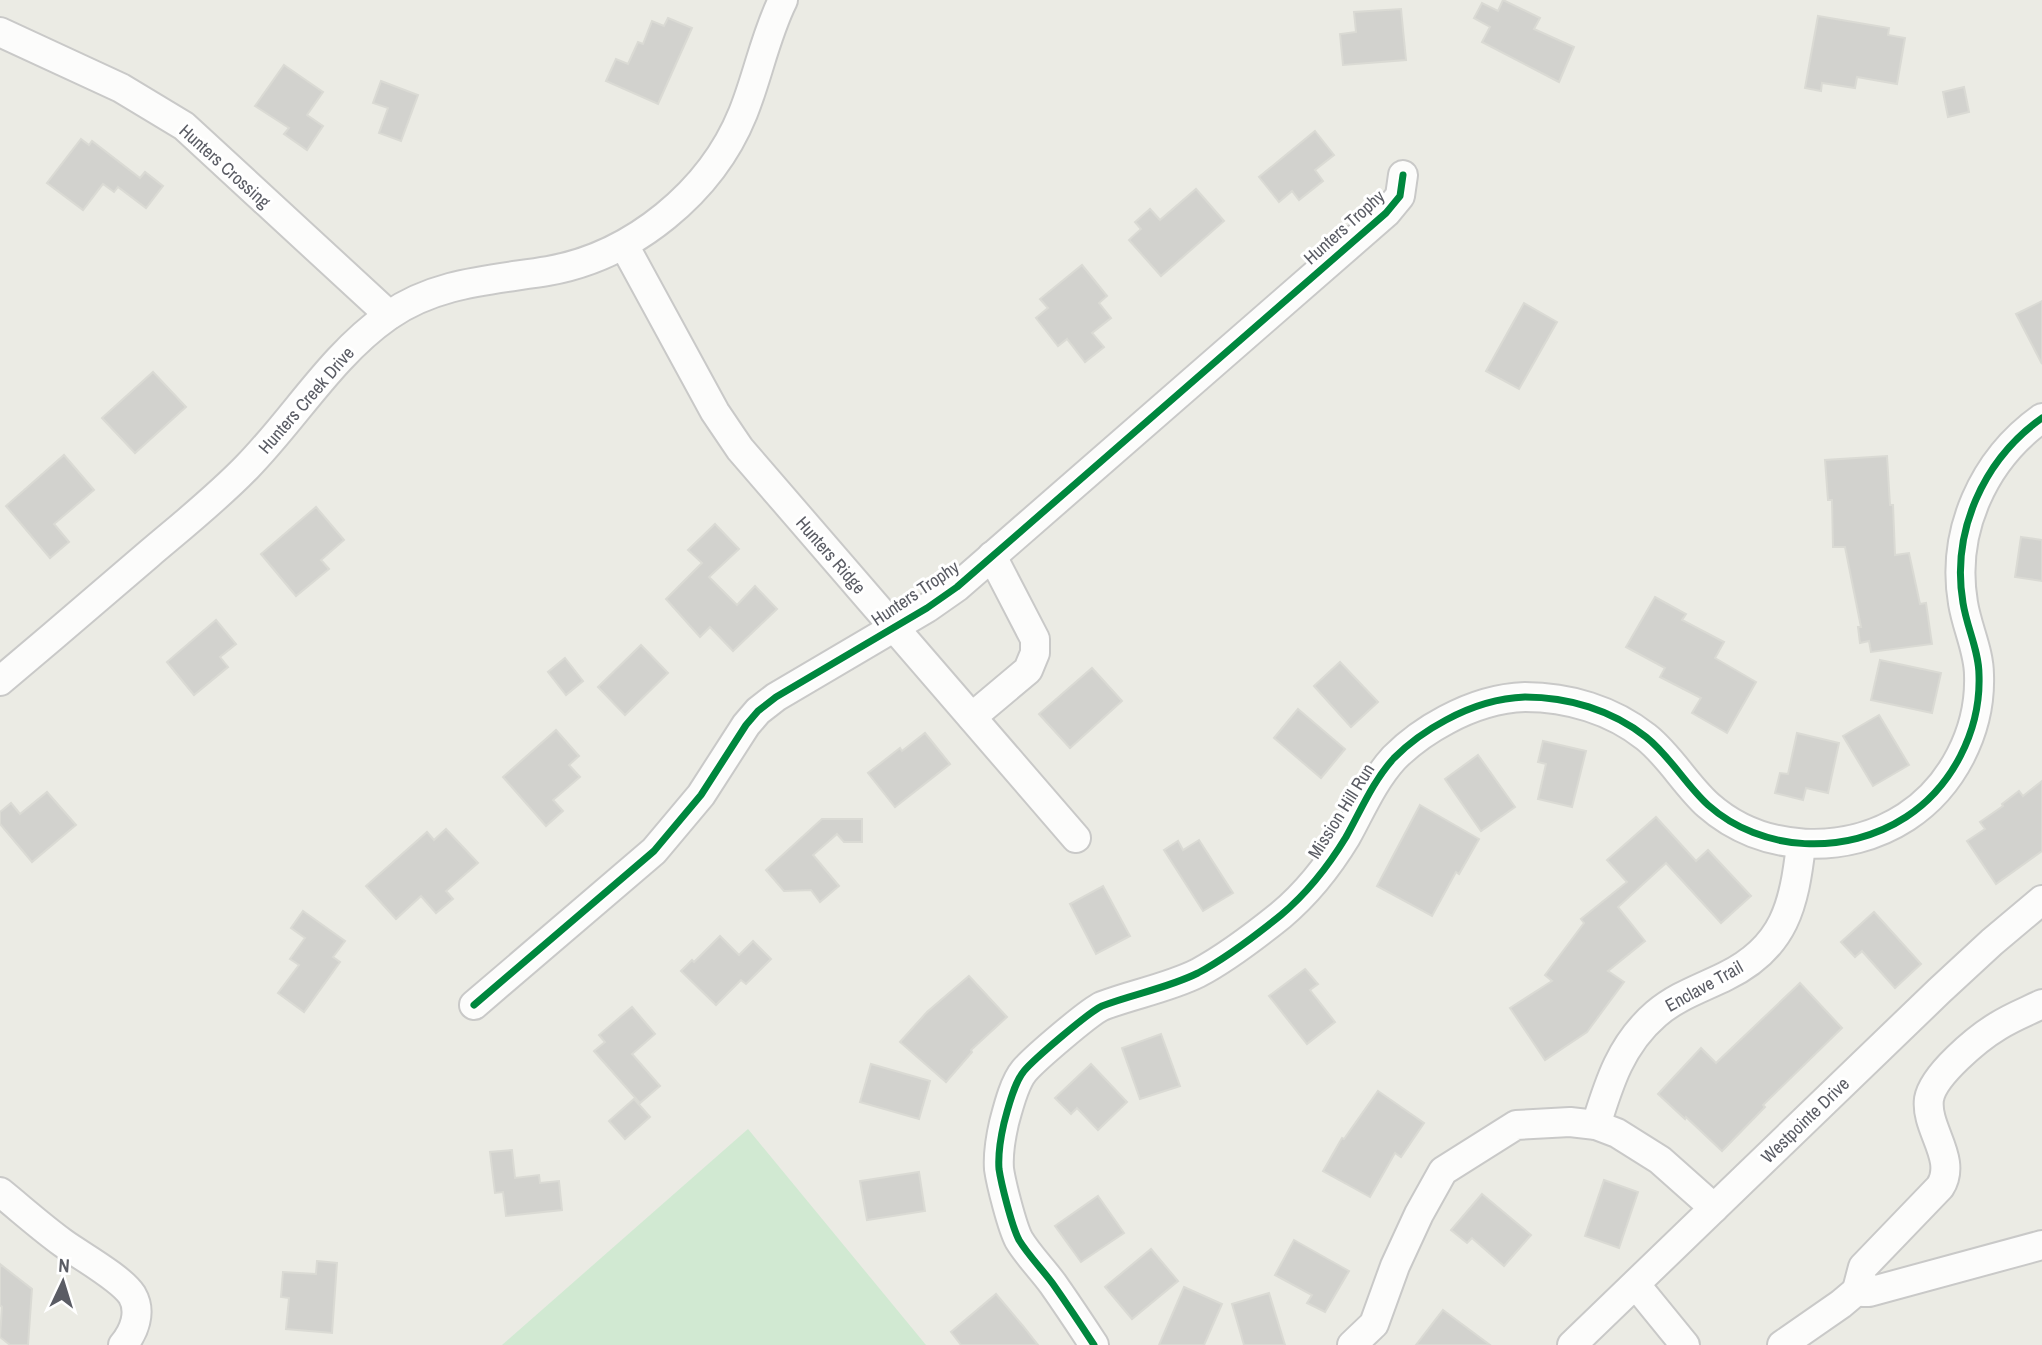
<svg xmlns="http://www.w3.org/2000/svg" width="2042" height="1345" font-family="'Archivo Narrow',sans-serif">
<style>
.green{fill:#d1e9d2}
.building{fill:#d2d2ce;stroke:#dadad4;stroke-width:2}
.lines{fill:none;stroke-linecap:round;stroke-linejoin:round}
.minor-casing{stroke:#c9c9c8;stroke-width:32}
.minor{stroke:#fcfcfb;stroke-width:28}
.cycleway-casing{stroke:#fff;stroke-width:11}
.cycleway{stroke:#00873e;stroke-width:7}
.labels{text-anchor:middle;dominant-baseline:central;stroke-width:6;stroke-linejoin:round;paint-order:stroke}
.street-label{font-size:18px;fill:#5a5c64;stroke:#fff}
</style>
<rect width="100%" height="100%" fill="#ebebe4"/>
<polygon class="green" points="748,1129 926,1345 502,1345"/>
<g class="building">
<polygon points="1503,0 1540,18 1534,29 1574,47 1559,82 1482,42 1490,27 1474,18 1482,3 1498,11"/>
<polygon points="1401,9 1406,60 1343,65 1340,34 1356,32 1354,12"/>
<polygon points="1818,16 1889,28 1888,35 1905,38 1897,84 1857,77 1855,88 1822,83 1821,91 1805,88"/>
<polygon points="668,18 692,28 658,104 606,81 616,59 628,64 638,42 643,44 652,21 664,26"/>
<polygon points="284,65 323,92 307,115 323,126 307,150 284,134 289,128 255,106"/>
<polygon points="381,81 418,95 401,141 379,133 388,108 373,103"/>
<polygon points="1964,87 1969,112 1948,117 1943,92"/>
<polygon points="1315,131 1334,155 1315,170 1323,181 1299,200 1292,191 1279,202 1259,177"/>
<polygon points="81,139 89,145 92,141 140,178 145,172 163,186 146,208 118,187 114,192 103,184 83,210 47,183"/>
<polygon points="1196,189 1224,221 1161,276 1129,240 1141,229 1135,222 1150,209 1160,220"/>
<polygon points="1082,265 1107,296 1099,303 1111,318 1092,333 1104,347 1085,362 1067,339 1058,346 1036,318 1048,308 1040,299"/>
<polygon points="2042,301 2042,364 2016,314"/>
<polygon points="1524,303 1557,322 1519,389 1486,371"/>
<polygon points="153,372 186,407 135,453 102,418"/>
<polygon points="64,455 94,490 54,524 69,542 50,558 6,506"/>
<polygon points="1887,456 1890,505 1893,505 1895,555 1909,553 1920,604 1926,603 1932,644 1871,652 1869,641 1860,643 1858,627 1861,627 1845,547 1833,547 1832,500 1828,500 1825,460"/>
<polygon points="316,507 344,540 321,560 329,569 296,596 261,554"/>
<polygon points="715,524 739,549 709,577 737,605 755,586 777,609 733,651 710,627 700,637 666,599 702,563 688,550"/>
<polygon points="2021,537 2042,540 2042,581 2015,577"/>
<polygon points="1655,597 1686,614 1682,620 1724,642 1715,658 1756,682 1727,733 1692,713 1701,698 1660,677 1665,668 1626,647"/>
<polygon points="216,620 236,644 220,657 228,667 194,695 167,662"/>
<polygon points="641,645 668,673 625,715 598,687"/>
<polygon points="565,658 583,681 566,695 548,672"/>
<polygon points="1880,660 1941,673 1932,713 1871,700"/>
<polygon points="1340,662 1378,702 1351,727 1314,686"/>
<polygon points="1092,668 1122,701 1070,748 1039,714"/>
<polygon points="1298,709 1345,749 1321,778 1274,738"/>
<polygon points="1879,715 1909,765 1873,786 1843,736"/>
<polygon points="556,730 579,756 569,765 580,777 553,800 563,811 546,826 503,777"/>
<polygon points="925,733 950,764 895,807 868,773 900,748 902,751"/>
<polygon points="1797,733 1839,743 1828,793 1806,788 1803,800 1775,793 1780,773 1788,774"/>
<polygon points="1543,741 1586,751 1572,807 1538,799 1546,764 1538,762"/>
<polygon points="1478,755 1515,807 1481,831 1445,779"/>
<polygon points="2042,781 2042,851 1996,884 1967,841 1985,829 1980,822 2003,806 2002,804 2019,791 2023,796"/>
<polygon points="47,792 76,825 32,862 0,824 0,812 11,803 20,814"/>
<polygon points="1420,805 1479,839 1459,874 1456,872 1432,916 1377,886"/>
<polygon points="1656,817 1696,861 1708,850 1751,896 1721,923 1666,863 1618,907 1645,941 1608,971 1624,982 1587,1032 1545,1060 1510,1008 1552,981 1545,975 1584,923 1581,919 1627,882 1607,860"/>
<polygon points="822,819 862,819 862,842 844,842 837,834 813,855 839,886 820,902 811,890 784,891 766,870"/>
<polygon points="446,829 478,863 446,891 453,899 436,913 421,896 396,919 366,886 427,832 434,840"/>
<polygon points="1199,840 1233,893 1203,911 1164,850 1178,841 1183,850"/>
<polygon points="1103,886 1130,936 1096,954 1070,904"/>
<polygon points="303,911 345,941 333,957 340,962 304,1012 278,993 299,965 290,959 305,938 291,928"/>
<polygon points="1874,912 1921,964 1895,988 1862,951 1855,957 1841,942"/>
<polygon points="720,936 739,955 753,941 771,959 746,984 741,980 716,1005 681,971 692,960 694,962"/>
<polygon points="1305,969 1318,984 1310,990 1335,1022 1307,1044 1269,996"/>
<polygon points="969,976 1007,1017 971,1050 972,1052 946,1082 900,1042 927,1012"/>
<polygon points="1800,983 1842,1028 1763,1105 1765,1107 1722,1151 1686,1117 1685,1119 1658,1094 1701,1048 1716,1063"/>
<polygon points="632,1007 655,1034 632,1054 660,1086 640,1103 594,1051 605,1042 599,1035"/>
<polygon points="1161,1034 1180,1086 1140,1099 1122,1048"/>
<polygon points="871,1064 930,1081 919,1119 860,1102"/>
<polygon points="1091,1064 1127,1102 1098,1130 1077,1108 1071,1114 1055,1098"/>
<polygon points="1378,1091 1424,1123 1401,1157 1395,1153 1370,1197 1323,1171 1342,1138 1344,1139"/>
<polygon points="634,1099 650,1117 625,1139 609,1121"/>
<polygon points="512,1150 515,1178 539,1175 540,1183 559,1181 562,1210 506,1216 503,1192 495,1193 490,1152"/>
<polygon points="919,1172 925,1211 867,1220 860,1181"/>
<polygon points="1604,1180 1638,1192 1619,1248 1585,1236"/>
<polygon points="1482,1194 1531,1235 1504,1266 1472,1238 1467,1243 1451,1230"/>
<polygon points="1098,1196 1124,1233 1081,1262 1055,1226"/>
<polygon points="1294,1240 1349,1271 1325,1312 1307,1303 1312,1295 1275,1275"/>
<polygon points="1151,1249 1178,1281 1132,1319 1105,1287"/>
<polygon points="317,1261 337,1263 332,1333 286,1329 289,1298 281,1297 283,1272 316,1274"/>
<polygon points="0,1264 32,1289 28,1345 10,1345 0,1337 2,1307 0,1305"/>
<polygon points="1184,1287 1222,1304 1204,1345 1159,1345"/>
<polygon points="1269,1293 1285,1345 1244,1345 1232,1304"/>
<polygon points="996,1294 1023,1326 1038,1345 961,1345 951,1332"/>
<polygon points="1443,1310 1490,1345 1416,1345"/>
</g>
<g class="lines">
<g class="minor-casing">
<g id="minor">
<polyline points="0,32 121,88 184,126 389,315"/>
<polyline points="624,245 715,412 740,449 1076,838"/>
<path d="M0,681C50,639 99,597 149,554C182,526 217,498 247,467C295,418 331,356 388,316C436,282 493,280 548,271C633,256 711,192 743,113C758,76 765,36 783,0"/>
<polyline points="972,717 1028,670 1035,653 1035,639 992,556"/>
<path d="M2042,1004C2028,1011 2012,1017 1998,1026C1978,1038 1933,1075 1929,1099C1925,1129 1958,1159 1940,1187L1863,1267L1858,1286L1863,1292H1869L2042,1245"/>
<polyline points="474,1005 654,851 701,795 746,725 758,711 776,697 927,608 957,587 1386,213 1400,196 1403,175"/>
<path d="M1596,1125C1609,1083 1621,1044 1656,1014C1677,996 1702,988 1726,976C1785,947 1794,905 1801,845"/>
<path d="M0,1192C21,1209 41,1227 63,1243C81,1256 121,1278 132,1295C142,1312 134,1332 123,1345"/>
<polyline points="1636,1285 1685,1345"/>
<path d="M1094,1345C1081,1325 1067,1304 1053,1284C1042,1269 1028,1255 1019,1240C1012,1227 1001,1183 999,1169C998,1155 1001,1136 1004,1123C1008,1108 1014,1083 1024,1071C1034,1059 1089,1012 1102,1006C1133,994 1168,988 1198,973C1228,957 1255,936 1281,915C1306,894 1329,865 1346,837C1361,810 1373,781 1394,758C1409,743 1427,730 1446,720C1470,707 1497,698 1525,697C1568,697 1612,710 1646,737C1670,756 1685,784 1708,805C1762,853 1846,856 1906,817C1952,787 1981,731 1979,675C1979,651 1967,628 1963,603C1951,532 1983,460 2042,418"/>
<polyline points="1352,1345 1374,1324 1395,1266 1419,1214 1443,1171 1516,1125 1570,1122 1596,1125 1617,1133 1660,1160 1714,1208"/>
<polyline points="1572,1345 1939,991 1992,942 2042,900"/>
<polyline points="1782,1345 1841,1304 1860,1288"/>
</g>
</g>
<use href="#minor" class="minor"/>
<g class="cycleway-casing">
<g id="cycleway">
<polyline points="474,1005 654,851 701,795 746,725 758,711 776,697 927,608 957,587 1386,213 1400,196 1403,175"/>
<path d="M1094,1345C1081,1325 1067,1304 1053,1284C1042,1269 1028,1255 1019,1240C1012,1227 1001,1183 999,1169C998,1155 1001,1136 1004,1123C1008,1108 1014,1083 1024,1071C1034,1059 1089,1012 1102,1006C1133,994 1168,988 1198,973C1228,957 1255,936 1281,915C1306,894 1329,865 1346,837C1361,810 1373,781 1394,758C1409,743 1427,730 1446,720C1470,707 1497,698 1525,697C1568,697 1612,710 1646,737C1670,756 1685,784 1708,805C1762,853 1846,856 1906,817C1952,787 1981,731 1979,675C1979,651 1967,628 1963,603C1951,532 1983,460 2042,418"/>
</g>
</g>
<use href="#cycleway" class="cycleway"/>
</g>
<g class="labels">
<g class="street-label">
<text transform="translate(225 166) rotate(42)">Hunters Crossing</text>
<text transform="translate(1344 227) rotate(-42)">Hunters Trophy</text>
<text transform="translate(306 400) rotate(-49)">Hunters Creek Drive</text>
<text transform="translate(831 555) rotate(49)">Hunters Ridge</text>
<text transform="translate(915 593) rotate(-34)">Hunters Trophy</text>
<text transform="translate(1341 811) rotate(-58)">Mission Hill Run</text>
<text transform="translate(1704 986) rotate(-29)">Enclave Trail</text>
<text transform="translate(1805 1120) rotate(-44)">Westpointe Drive</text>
</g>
</g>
<g transform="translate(63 1282) rotate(4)" stroke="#ffffff" stroke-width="5" paint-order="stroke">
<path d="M0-5L12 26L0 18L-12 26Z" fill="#5a5c64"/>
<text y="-10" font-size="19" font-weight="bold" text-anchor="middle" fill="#5a5c64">N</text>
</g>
</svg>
